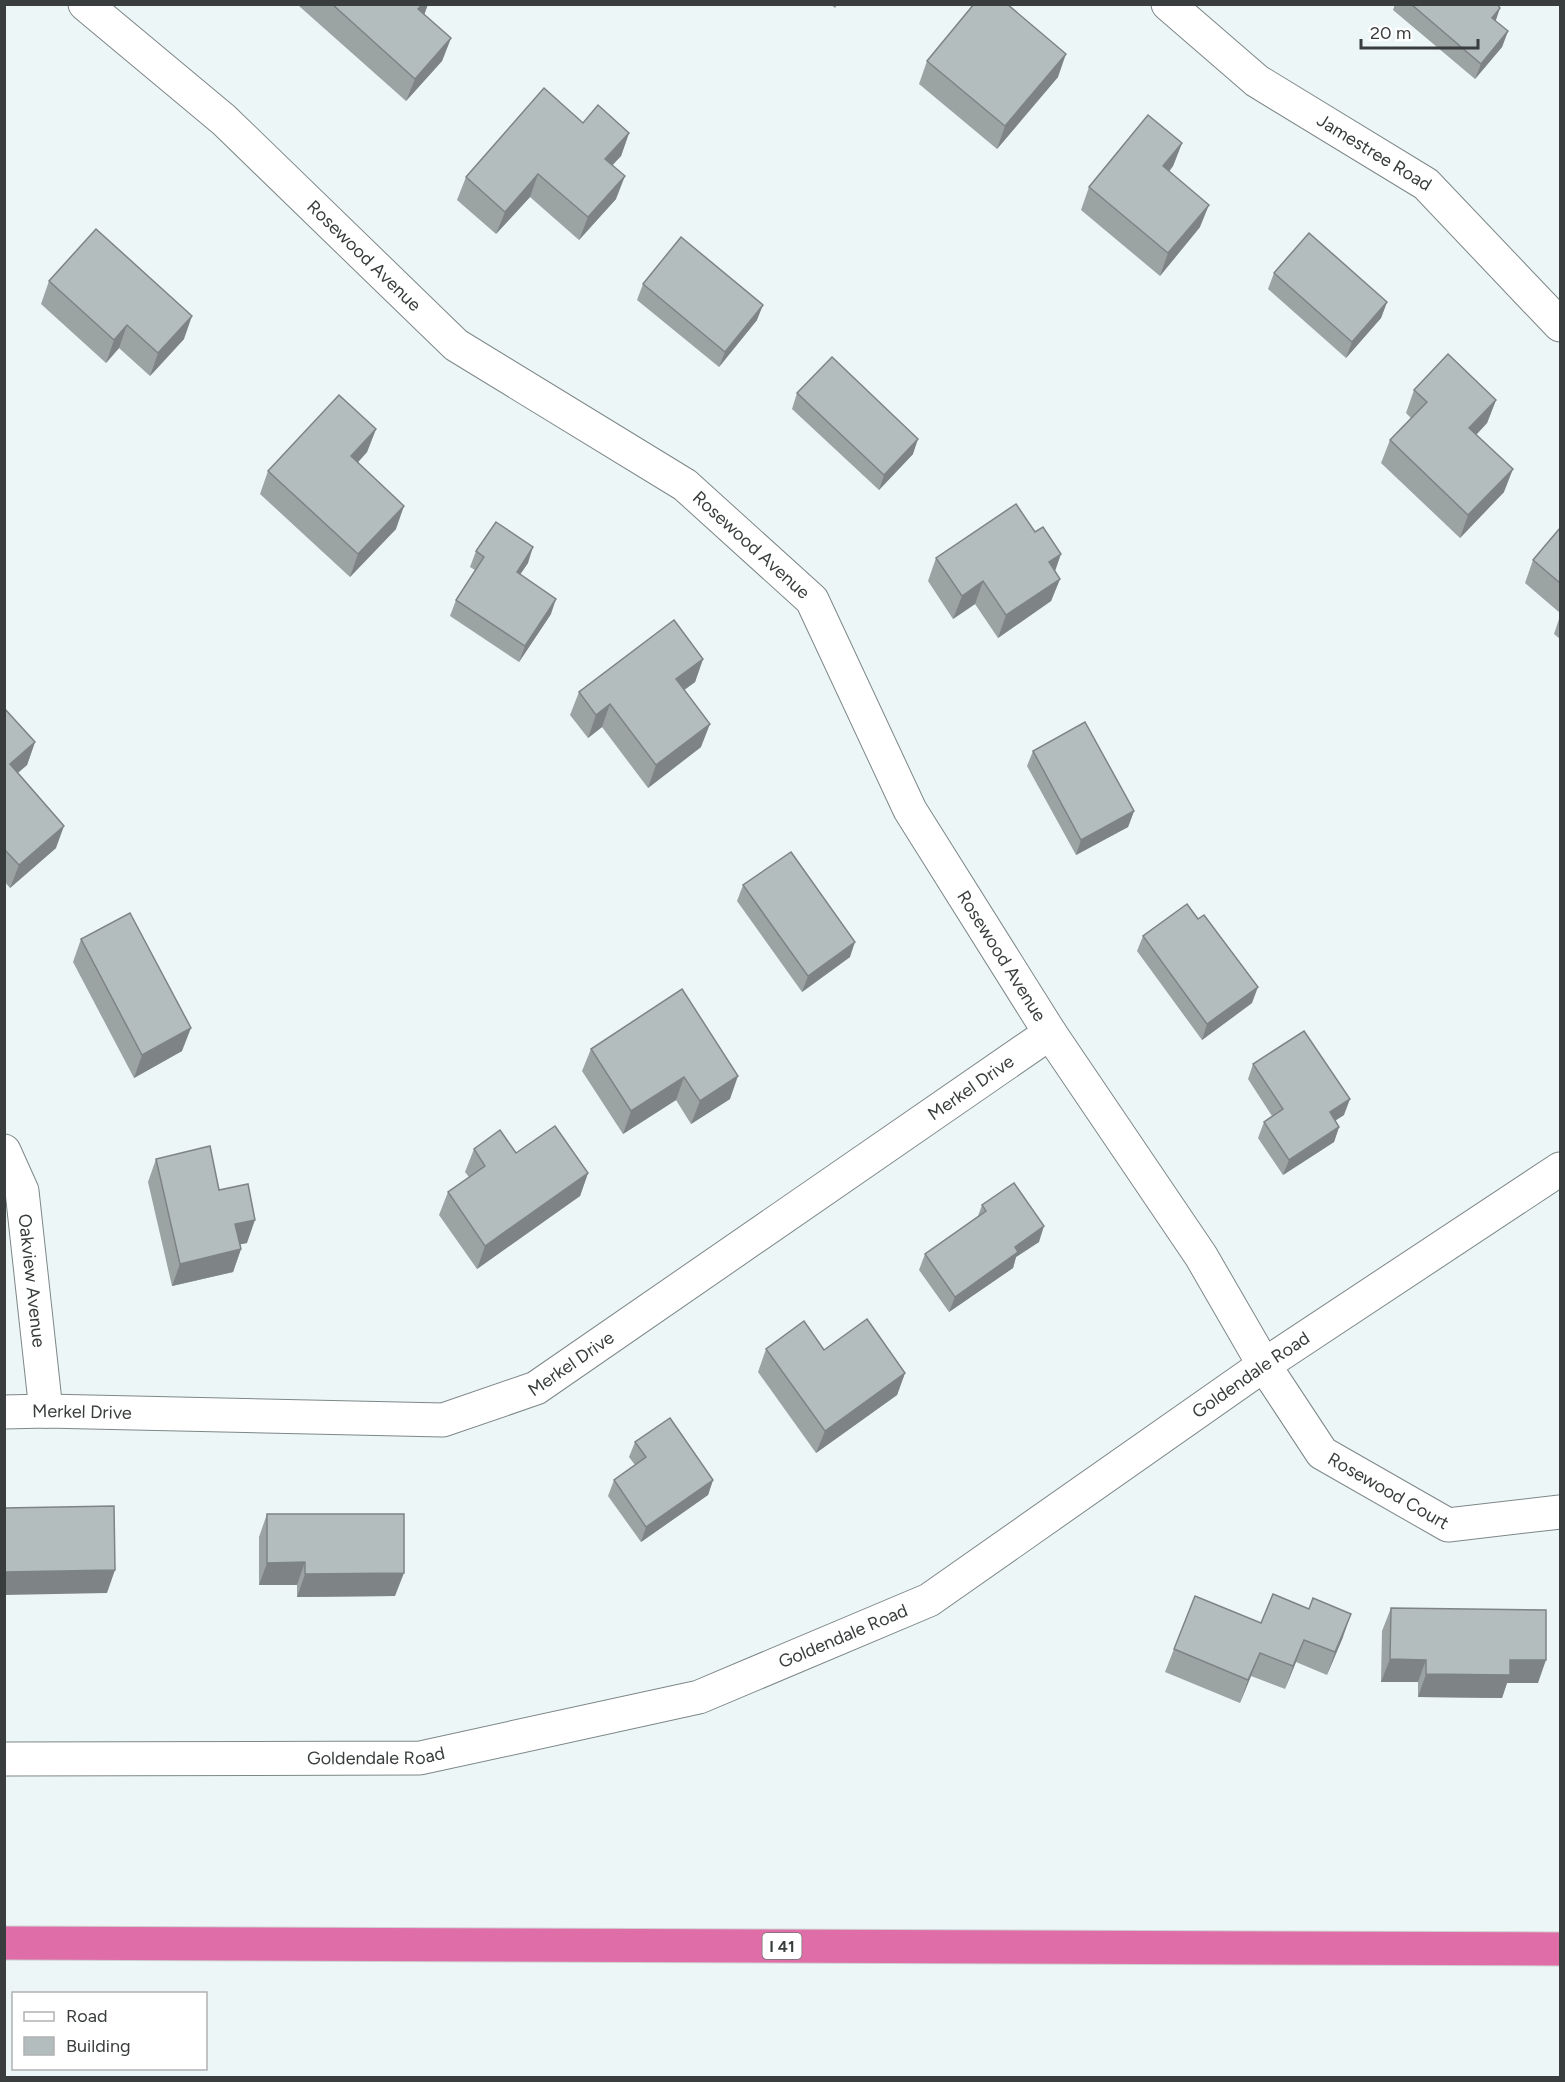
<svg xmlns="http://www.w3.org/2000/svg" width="1565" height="2082" font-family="Figtree,sans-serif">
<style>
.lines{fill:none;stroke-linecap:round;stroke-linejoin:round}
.street-casing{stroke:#7e8787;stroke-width:35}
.highway-casing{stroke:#cfd0d0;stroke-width:35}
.street{stroke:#fff;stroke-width:33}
.highway{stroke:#df6da7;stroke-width:33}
.wall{fill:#9ba3a3}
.shaded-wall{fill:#7e8485}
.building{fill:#b4bdbe;stroke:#7e8485;stroke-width:1.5}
.labels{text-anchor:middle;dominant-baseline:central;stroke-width:5;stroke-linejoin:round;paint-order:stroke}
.shield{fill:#fff;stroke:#747777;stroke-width:1.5}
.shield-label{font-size:16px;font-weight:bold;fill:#393d3d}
.street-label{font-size:18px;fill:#393d3d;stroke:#fff}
</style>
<rect width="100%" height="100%" fill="#ecf6f6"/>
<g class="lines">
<g class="street-casing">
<g id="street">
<path id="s1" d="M85,4L224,120L456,345L685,485L812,600L910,810L1050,1033L1201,1256L1264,1365L1322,1453L1448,1525L1560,1512"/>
<path id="s2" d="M1168,4L1257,81L1426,184L1560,325"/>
<path id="s3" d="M4,1151L22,1191L46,1411"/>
<path id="s4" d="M4,1412L46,1411L443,1420L536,1388L1050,1033"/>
<path id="s5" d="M4,1759L420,1758L699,1697L929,1600L1264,1365L1560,1169"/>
</g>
</g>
<g class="highway-casing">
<polyline id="highway" points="4,1943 1560,1949"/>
</g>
<use href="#street" class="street"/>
<use href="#highway" class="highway"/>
</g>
<g class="wall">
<polygon points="300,4 428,4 424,15 451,38 442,61 406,101 299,6"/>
<polygon points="830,4 838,4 835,8"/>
<polygon points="1395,4 1497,4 1495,21 1508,31 1502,47 1475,79 1393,10"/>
<polygon points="927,61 1058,77 997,149 919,84"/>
<polygon points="583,123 629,133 621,156 612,165 616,199 579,240 530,197 496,234 457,200 466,177"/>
<polygon points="1182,143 1173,166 1169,172 1200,227 1160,276 1081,210 1089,187"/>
<polygon points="1274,273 1387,302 1381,318 1346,358 1268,289"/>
<polygon points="49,281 184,339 150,376 119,348 106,363 41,304"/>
<polygon points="643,284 757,320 719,367 637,300"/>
<polygon points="1414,390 1496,400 1487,423 1476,435 1504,492 1460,538 1381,463 1390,440 1411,418 1406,413"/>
<polygon points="797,393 913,454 879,490 792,409"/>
<polygon points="376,429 367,452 358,462 396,529 350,577 260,494 268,471"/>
<polygon points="1560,528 1560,613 1525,583 1533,560"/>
<polygon points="476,551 528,563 520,574 551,614 519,662 450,616 456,600 475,570 470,567"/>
<polygon points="936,558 1060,579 1051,601 998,638 975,604 953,619 928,581"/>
<polygon points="1560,616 1560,639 1554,634"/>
<polygon points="703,659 695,682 684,690 701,747 648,788 602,727 588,738 570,715 579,692"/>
<polygon points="4,708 35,742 27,765 18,773 56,848 10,888 4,881"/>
<polygon points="1033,751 1134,811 1128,827 1076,855 1027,766"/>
<polygon points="743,885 850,957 802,992 737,901"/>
<polygon points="1198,919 1252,1003 1202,1040 1137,951 1143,936"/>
<polygon points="81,939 182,1051 134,1078 73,962"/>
<polygon points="682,989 730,1099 691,1124 676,1100 623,1134 582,1071 591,1049"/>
<polygon points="1253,1064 1344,1115 1335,1120 1339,1127 1334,1142 1283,1175 1258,1138 1264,1122 1272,1116 1248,1079"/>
<polygon points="474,1149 516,1153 588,1173 580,1196 477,1269 439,1215 448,1192 469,1177 465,1172"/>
<polygon points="156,1159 219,1190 247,1243 240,1244 241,1249 233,1272 172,1286 148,1182"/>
<polygon points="982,1205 1039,1242 1016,1257 1013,1268 949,1312 919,1270 925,1254 978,1216"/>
<polygon points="766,1349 905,1373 897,1395 816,1453 758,1372"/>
<polygon points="635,1442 713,1480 708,1495 641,1542 608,1496 614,1480 635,1465 629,1457"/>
<polygon points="267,1514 395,1596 297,1597 297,1585 259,1585 259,1537"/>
<polygon points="1391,1608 1538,1683 1507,1683 1502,1698 1418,1697 1418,1682 1381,1682 1382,1631"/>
<polygon points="1261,1623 1343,1637 1327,1675 1296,1662 1285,1689 1251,1676 1240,1703 1165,1672 1174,1649"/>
</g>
<g class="shaded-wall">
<polygon points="423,4 428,4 423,18 418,9"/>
<polygon points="1500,8 1495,23 1492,18"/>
<polygon points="1508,31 1502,47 1475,79 1481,64"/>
<polygon points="451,38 442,61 406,101 415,79"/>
<polygon points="1066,54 1058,77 997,149 1005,126"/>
<polygon points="629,133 621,156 597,182 605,159"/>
<polygon points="1182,143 1173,166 1154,189 1163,166"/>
<polygon points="538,174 530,197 496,234 505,212"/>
<polygon points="625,176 616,199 579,240 588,217"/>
<polygon points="1209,205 1200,227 1160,276 1168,253"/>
<polygon points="1387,302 1381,318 1346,358 1352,342"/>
<polygon points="763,305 757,320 719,367 725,352"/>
<polygon points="192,316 184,339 150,376 158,353"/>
<polygon points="127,325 119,348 106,363 114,340"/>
<polygon points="1496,400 1487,423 1461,451 1469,428"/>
<polygon points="376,429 367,452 343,479 351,456"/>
<polygon points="918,439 913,454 879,490 884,475"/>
<polygon points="1513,469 1504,492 1460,538 1468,515"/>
<polygon points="404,506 396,529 350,577 358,554"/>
<polygon points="533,547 528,563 511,588 517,572"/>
<polygon points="1061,554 1053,577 1049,562"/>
<polygon points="1060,579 1051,601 998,638 1006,615"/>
<polygon points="983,581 975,604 953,619 962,596"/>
<polygon points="556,599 551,614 519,662 525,646"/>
<polygon points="703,659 695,682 668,702 676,679"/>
<polygon points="610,704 602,727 588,738 596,715"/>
<polygon points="710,724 701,747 648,788 656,765"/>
<polygon points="35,742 27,765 4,784 10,764"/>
<polygon points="1134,811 1128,827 1076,855 1081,840"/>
<polygon points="64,826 56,848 10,888 19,865"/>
<polygon points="855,942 850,957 802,992 808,976"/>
<polygon points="1258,987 1252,1003 1202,1040 1207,1024"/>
<polygon points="191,1028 182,1051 134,1078 142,1055"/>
<polygon points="738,1076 730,1099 691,1124 700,1101"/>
<polygon points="684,1077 676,1100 623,1134 631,1111"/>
<polygon points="1350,1099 1344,1115 1324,1128 1330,1112"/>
<polygon points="1339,1127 1334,1142 1283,1175 1289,1160"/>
<polygon points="588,1173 580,1196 477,1269 485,1246"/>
<polygon points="255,1220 247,1243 227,1247 235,1224"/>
<polygon points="1044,1226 1039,1242 1016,1257 1013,1268 949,1312 955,1297 1015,1247"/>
<polygon points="241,1249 233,1272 172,1286 180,1264"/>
<polygon points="905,1373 897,1395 816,1453 825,1431"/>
<polygon points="713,1480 708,1495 641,1542 646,1527"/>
<polygon points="305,1562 297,1585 259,1585 267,1563"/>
<polygon points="115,1570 107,1593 4,1595 4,1572"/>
<polygon points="404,1573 395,1596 297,1597 305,1574"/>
<polygon points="1351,1614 1343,1637 1327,1675 1335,1652"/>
<polygon points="1304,1640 1296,1662 1285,1689 1293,1666"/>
<polygon points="1260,1653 1251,1676 1240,1703 1248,1680"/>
<polygon points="1390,1659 1426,1660 1418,1682 1381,1682"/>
<polygon points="1510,1660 1546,1660 1538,1683 1507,1683 1502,1698 1418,1697 1426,1674"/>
</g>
<g class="building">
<polygon points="332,4 423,4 418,9 451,38 415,79"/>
<polygon points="974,4 1007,4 1066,54 1005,126 927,61"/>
<polygon points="1411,4 1497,4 1500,8 1492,18 1508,31 1481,64"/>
<polygon points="544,88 583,123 598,105 629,133 605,159 625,176 588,217 538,174 505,212 466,177"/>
<polygon points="1148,115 1182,143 1163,166 1209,205 1168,253 1089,187"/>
<polygon points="96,229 192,316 158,353 127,325 114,340 49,281"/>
<polygon points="1309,233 1387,302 1352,342 1274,273"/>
<polygon points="681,237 763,305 725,352 643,284"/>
<polygon points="1448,354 1496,400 1469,428 1513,469 1468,515 1390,440 1427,402 1414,390"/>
<polygon points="832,357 918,439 884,475 797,393"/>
<polygon points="339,395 376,429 351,456 404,506 358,554 268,471"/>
<polygon points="1016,504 1035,532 1043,527 1061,554 1049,562 1060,579 1006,615 983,581 962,596 936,558"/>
<polygon points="496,522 533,547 517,572 556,599 525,646 456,600 484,557 476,551"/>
<polygon points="1560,528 1560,583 1533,560"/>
<polygon points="674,620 703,659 676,679 710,724 656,765 610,704 596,715 579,692"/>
<polygon points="4,708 35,742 10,764 64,826 19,865 4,849"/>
<polygon points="1085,722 1134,811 1081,840 1033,751"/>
<polygon points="791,852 855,942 808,976 743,885"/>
<polygon points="1187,904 1198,919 1204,915 1258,987 1207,1024 1143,936"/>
<polygon points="130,913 191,1028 142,1055 81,939"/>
<polygon points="682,989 738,1076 700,1101 684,1077 631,1111 591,1049"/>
<polygon points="1304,1031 1350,1099 1330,1112 1339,1127 1289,1160 1264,1122 1283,1109 1253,1064"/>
<polygon points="555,1126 588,1173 485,1246 448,1192 485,1166 474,1149 500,1130 516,1153"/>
<polygon points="210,1146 219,1190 248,1184 255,1220 235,1224 241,1249 180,1264 156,1159"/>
<polygon points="1014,1183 1044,1226 1015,1247 1018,1252 955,1297 925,1254 986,1211 982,1205"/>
<polygon points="867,1319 905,1373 825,1431 766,1349 804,1321 824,1350"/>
<polygon points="670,1418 713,1480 646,1527 614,1480 646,1457 635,1442"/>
<polygon points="114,1506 115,1570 4,1572 4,1508"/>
<polygon points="267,1514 404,1514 404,1573 305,1574 305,1562 267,1563"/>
<polygon points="1273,1594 1309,1609 1313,1598 1351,1614 1335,1652 1304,1640 1293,1666 1260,1653 1248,1680 1174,1649 1195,1596 1261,1623"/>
<polygon points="1391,1608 1546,1610 1546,1660 1510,1660 1510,1675 1426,1674 1426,1660 1390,1659"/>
</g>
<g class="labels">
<rect class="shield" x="762.5" y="1933" width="39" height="26" rx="4.5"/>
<g class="shield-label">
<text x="782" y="1946">I 41</text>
</g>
<g class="street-label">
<text stroke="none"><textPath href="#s2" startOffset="255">Jamestree Road</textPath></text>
<text stroke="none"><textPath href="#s1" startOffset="376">Rosewood Avenue</textPath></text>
<text stroke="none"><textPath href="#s1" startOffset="862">Rosewood Avenue</textPath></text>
<text stroke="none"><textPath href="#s1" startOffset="1348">Rosewood Avenue</textPath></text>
<text stroke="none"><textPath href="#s4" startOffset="1066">Merkel Drive</textPath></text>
<text stroke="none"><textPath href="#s3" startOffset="134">Oakview Avenue</textPath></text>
<text stroke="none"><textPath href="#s4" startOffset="580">Merkel Drive</textPath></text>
<text stroke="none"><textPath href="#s5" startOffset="1344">Goldendale Road</textPath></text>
<text stroke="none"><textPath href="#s4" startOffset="78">Merkel Drive</textPath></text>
<text stroke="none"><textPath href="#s1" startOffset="2016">Rosewood Court</textPath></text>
<text stroke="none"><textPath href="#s5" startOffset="858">Goldendale Road</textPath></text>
<text stroke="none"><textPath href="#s5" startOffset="372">Goldendale Road</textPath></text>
</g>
</g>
<rect width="1565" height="2082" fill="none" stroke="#393d3d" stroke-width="12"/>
<rect x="12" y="1992" width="195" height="78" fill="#ffffff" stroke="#b0b1b1" stroke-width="1.5"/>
<rect x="24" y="2012" width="30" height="9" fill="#ffffff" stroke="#b0b1b1" stroke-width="1.5"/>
<text x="66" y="2022" font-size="18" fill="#393d3d">Road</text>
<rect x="24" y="2037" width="30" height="18" fill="#b4bdbe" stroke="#b0b1b1" stroke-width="1.5"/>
<text x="66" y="2052" font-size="18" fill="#393d3d">Building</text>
<path d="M1361 39v9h117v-9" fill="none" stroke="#393d3d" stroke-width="3"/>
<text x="1370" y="39" font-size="18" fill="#393d3d" stroke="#ffffff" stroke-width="4.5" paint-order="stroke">20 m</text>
</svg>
